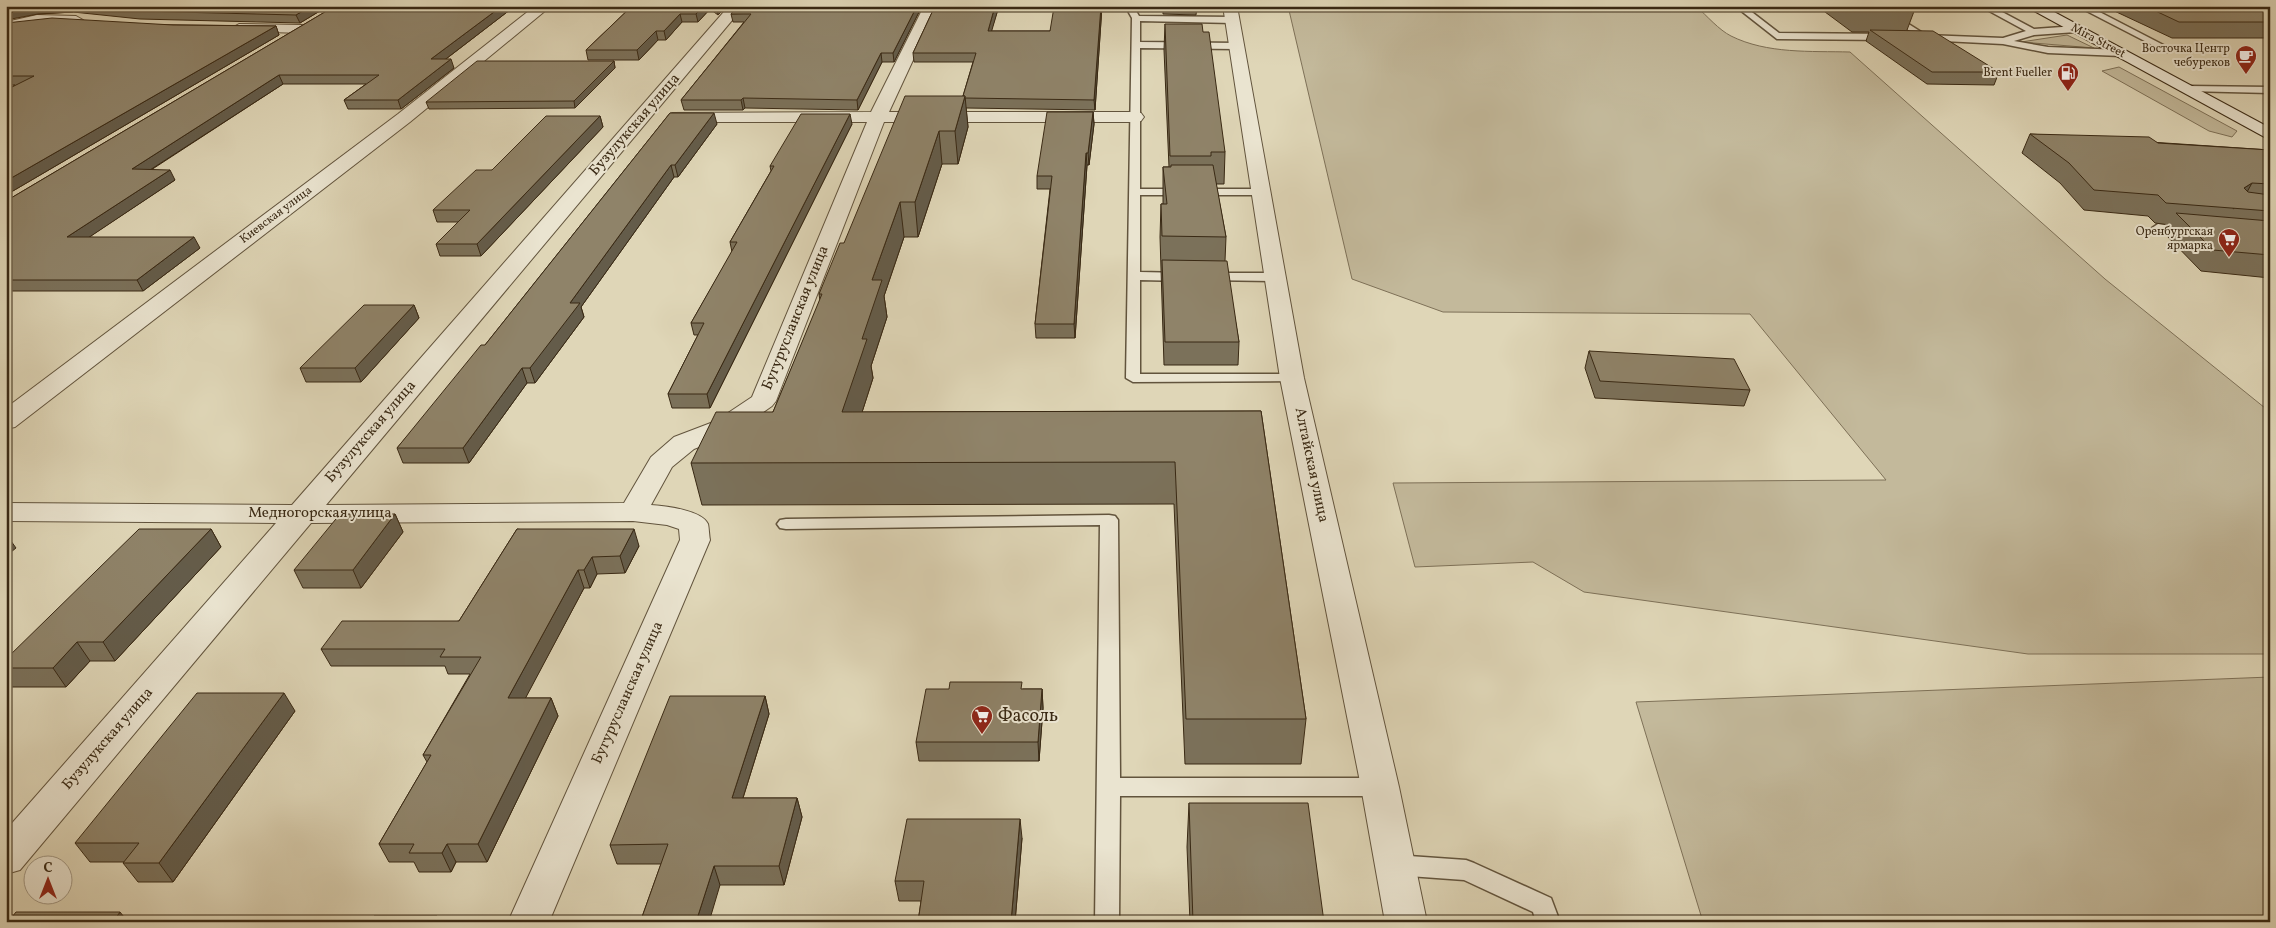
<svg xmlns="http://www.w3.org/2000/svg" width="2276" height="928" font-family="Vollkorn,serif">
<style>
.green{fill:#c3b99b;stroke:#7e7158}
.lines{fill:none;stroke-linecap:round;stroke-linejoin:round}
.service-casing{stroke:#62543d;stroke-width:3}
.minor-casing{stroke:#62543d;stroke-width:2}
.tertiary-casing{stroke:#62543d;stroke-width:2}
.secondary-casing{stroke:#392914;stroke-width:2}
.service{fill:#eae4d0;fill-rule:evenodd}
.minor{fill:#eae4d0;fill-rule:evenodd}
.tertiary{fill:#eae4d0;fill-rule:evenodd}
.secondary{fill:#eae4d0;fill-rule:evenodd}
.wall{fill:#7b715a;stroke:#392914}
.shaded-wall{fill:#645c4a;stroke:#392914}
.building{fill:#8f8369;stroke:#392914}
.labels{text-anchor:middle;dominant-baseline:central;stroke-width:4;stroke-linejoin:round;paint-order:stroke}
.far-street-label{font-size:12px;fill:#392914;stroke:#eae4d0}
.far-poi-label{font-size:12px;fill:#392914;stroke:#eae4d0;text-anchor:end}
.street-label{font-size:15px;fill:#392914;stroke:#eae4d0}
.near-poi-label{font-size:18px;fill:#392914;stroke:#eae4d0;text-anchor:start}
</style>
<rect width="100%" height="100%" fill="#dfd6b7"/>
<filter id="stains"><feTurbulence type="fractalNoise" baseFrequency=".004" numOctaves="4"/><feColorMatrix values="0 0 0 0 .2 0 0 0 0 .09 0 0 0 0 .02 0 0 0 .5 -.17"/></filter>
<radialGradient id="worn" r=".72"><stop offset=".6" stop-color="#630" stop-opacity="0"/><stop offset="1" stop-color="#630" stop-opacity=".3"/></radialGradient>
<g class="green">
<path d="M1288,6H1696C1707,16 1719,30 1731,36C1767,54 1811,51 1850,52L2105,279L2270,412V654H2028L1584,592L1533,562L1415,567L1393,483L1886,480L1750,314L1443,312L1352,279Z"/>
<polygon points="2067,35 2094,48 2021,42"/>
<polygon points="2119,67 2237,131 2232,137 2209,131 2102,71"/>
<polygon points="2270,677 2270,922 1703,922 1636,702"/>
</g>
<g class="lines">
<g class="service-casing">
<g id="service">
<polygon points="1129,6 1137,6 1136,11 1139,16 1233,17 1237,20 1233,23 1140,21 1140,42 1238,43 1242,46 1238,49 1140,48 1140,189 1261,189 1267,192 1261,195 1140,195 1140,272 1184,273 1190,277 1184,281 1140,280 1140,374 1292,374 1299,378 1297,381 1133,382 1126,378 1132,18 1128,11"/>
<polygon points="1735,6 1744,6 1779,33 1889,34 1893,37 1889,40 1777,39"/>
<polygon points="1870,6 1880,6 1926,35 2003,38 2026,31 1980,6 1991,6 2034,29 2076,26 2080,29 2076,32 2034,35 2014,41 2048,47 2121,50 2126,53 2121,56 2048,53 2003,44 1923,40"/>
<polygon points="2077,6 2088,6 2173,50 2166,52"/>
<polygon points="2189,86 2270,87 2270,93 2186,91 2186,87"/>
<polygon points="2158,224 2190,227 2196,231 2190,235 2154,231 2152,228"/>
<polygon points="1209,273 1277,273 1283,277 1277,281 1204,280 1203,277"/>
<polygon points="1109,515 1115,516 1118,520 1120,778 1380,778 1388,781 1391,787 1388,793 1380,796 1120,796 1119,922 1095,922 1100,525 786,529 780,528 777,524 780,520 786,519"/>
<polygon points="1395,855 1466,860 1474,863 1551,898 1560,922 1536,922 1533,912 1464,880 1395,875 1387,872 1383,865 1387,858"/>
</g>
</g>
<g class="minor-casing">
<g id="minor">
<polygon points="535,6 551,6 410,122 15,427 6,429 6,408 398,114"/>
<path d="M729,6H744L326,505L624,503L651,457L674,437L716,421L752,397L867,122H678L672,121L669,117L672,113L871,112L924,6H938L889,112H1135L1141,113L1144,117L1141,121L1135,122H884L776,401L772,406L734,433L694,449L672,467L651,505C665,506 702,510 708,524C709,528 709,535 710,540L549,922H508L680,540L679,529L667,525L633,521L311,523L20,870L6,874V830L276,523L6,521V503L292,505Z"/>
<polygon points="37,15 76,16 83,20 76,24 37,23 6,30 6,22"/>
<polygon points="239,24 302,25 309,29 302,33 234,31 232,28"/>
</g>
</g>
<g class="tertiary-casing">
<polygon id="tertiary" points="1223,6 1237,6 1304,378 1399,787 1427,922 1385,922 1361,787 1280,378"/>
</g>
<g class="secondary-casing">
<polygon id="secondary" points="2025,6 2043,6 2270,128 2270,140"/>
</g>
<use href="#service" class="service"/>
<use href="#minor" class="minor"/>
<use href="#tertiary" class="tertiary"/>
<use href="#secondary" class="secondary"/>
</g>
<g class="wall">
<polygon points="6,6 328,6 300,23 140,19 73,12 38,14"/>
<polygon points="335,6 515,6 446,59 454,68 401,109 348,109 344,100 366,84 283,84 151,170 175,180 89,237 200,248 143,291 6,291 6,201"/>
<polygon points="632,6 727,6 718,15 710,9 698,22 682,22 666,40 658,40 639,60 588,60 586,50"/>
<polygon points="922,6 894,62 882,62 858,110 745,108 743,110 684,110 681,100 744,22 733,22 731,14"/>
<polygon points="935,6 999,6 991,31 1050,31 1066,6 1102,6 1095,110 966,108 968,127 958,164 942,164 918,237 904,237 884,296 887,317 871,366 873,378 862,412 1261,411 1306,719 1301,764 1185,764 1174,504 702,505 691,463 773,412 820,301 819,294 844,243 963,96 973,62 914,62 913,53"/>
<polygon points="1158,6 1197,6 1196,15 1163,14 1163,10 1159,10"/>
<polygon points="1817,6 1916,6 1907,30 1999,72 1994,85 1927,84 1866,41 1869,32 1852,32"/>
<polygon points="2109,6 2270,6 2270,38 2172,38 2108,8"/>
<polygon points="6,23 276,26 279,35 6,195 6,90 15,85 6,85"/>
<polygon points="1165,24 1225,152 1224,184 1216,184 1226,237 1225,261 1239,342 1238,365 1164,365 1160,237 1161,204 1163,204 1163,167 1169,167 1164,50"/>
<polygon points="614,61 615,68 575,108 429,109 426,102"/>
<polygon points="1093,112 1094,124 1089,165 1087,165 1075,338 1036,338 1035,324 1050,189 1037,189 1037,176"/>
<polygon points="670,113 717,124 678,177 674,177 581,307 584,317 535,383 527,383 469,463 403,463 397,448 485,345"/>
<polygon points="600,116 603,127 481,256 440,256 436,244 458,222 437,222 433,210 492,170"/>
<polygon points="852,124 710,408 672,408 668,394 698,335 694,335 691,323 732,252 730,242 771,171 770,166"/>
<polygon points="2030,134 2270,150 2270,278 2201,271 2165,234 2170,225 2155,223 2148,216 2084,210 2060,183 2022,153"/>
<polygon points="414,305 419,318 361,382 306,382 300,368"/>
<polygon points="1589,351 1750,390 1744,406 1595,398 1585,368"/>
<polygon points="395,514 403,532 361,588 303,588 294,570"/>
<polygon points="211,529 221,547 115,661 90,661 66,687 11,687 6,680 6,659"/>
<polygon points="517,529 639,546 625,573 597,574 590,588 584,588 525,698 551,698 558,716 487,862 456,862 451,872 419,872 414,862 389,862 379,844 427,762 423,755 470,674 448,674 445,666 331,666 321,649 459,621"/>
<polygon points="1023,689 1042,689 1043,708 1039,761 919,761 916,742"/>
<polygon points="765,696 769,714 743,798 797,798 802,817 784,885 720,885 642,917 661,864 617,864 610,845"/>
<polygon points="295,711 173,882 138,882 123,863 124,862 90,862 75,843"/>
<polygon points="1189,803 1324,922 1190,922 1187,847"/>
<polygon points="1022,838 1015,922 918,922 921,901 899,901 895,881"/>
</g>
<g class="shaded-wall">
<polygon points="33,6 70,6 73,12 38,14 6,20 6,11"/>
<polygon points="311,6 328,6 300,23 296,15"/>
<polygon points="502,6 515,6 434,68 431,59"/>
<polygon points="703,6 710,6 710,9 698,22 696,14"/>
<polygon points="717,6 727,6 718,15"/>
<polygon points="917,6 922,6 894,62 893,53"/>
<polygon points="995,6 999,6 989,40 988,31"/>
<polygon points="1101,6 1102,6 1095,110 1094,100"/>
<polygon points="680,14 682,22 666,40 664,31"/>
<polygon points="276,26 279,35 6,195 6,181"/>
<polygon points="656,31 658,40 639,60 637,50"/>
<polygon points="881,53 882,62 858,110 857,100"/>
<polygon points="451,59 454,68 401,109 398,100"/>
<polygon points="614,61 615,68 575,108 574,101"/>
<polygon points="279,75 283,84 136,179 132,169"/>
<polygon points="965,96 968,127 958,164 955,131"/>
<polygon points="743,98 745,108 743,110 741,100"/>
<polygon points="1093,112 1094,124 1089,165 1088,153"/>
<polygon points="714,113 717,124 678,177 675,165"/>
<polygon points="850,114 852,124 710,408 707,394"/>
<polygon points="600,116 603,127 481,256 477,244"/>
<polygon points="939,131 942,164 918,237 915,202"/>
<polygon points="1086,153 1087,165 1075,338 1074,324"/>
<polygon points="671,165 674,177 581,307 584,317 535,383 530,368 570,303"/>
<polygon points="170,170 175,180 73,248 67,237"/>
<polygon points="2252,183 2241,203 2233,209 2244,188"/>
<polygon points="900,202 904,237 884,296 887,317 871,366 873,378 849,453 842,412 862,339 872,280"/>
<polygon points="194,237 200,248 143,291 137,280"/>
<polygon points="414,305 419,318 361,382 355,368"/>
<polygon points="522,368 527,383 469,463 463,448"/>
<polygon points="395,514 403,532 361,588 353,570"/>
<polygon points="211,529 221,547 115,661 103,642"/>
<polygon points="634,529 639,546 625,573 620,556"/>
<polygon points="6,534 16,548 6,556"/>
<polygon points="592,557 597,574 590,588 584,570"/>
<polygon points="578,570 584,588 516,716 508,698"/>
<polygon points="77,642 90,661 66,687 53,668"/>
<polygon points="1042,689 1043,708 1039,761 1038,742"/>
<polygon points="284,693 295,711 173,882 159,863"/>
<polygon points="765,696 769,714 737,817 732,798"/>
<polygon points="551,698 558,716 487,862 478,844"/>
<polygon points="797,798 802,817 784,885 779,866"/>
<polygon points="1020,819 1022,838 1015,922 1011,922"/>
<polygon points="447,844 456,862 451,872 442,853"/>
<polygon points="714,866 720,885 709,922 696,922"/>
<polygon points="120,912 128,922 113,922"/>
<polygon points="437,916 441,922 435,922"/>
</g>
<g class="building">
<polygon points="6,6 33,6 6,11"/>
<polygon points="90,6 311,6 296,15 136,11"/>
<polygon points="335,6 502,6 431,59 451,59 398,100 344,100 379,75 279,75 132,169 170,170 67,237 194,237 137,280 6,280 6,201"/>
<polygon points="632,6 703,6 696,14 680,14 664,31 656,31 637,50 586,50"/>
<polygon points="737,6 917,6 893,53 881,53 857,100 743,98 741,100 681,100 751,14 731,14"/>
<polygon points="935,6 995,6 988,31 1050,31 1054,7 1101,6 1094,100 965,98 965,96 963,96 976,53 913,53"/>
<polygon points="2145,6 2270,6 2270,22 2179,22"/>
<polygon points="52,18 173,25 276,26 6,181 6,90 34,76 6,76 6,23"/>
<polygon points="1165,24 1202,24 1203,32 1209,32 1225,152 1211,152 1211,156 1170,156"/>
<polygon points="1870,30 1933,31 1999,72 1932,72"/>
<polygon points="477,61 614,61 574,101 426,102"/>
<polygon points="905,96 965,96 955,131 939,131 915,202 900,202 872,280 882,280 862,339 867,339 842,412 1261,411 1306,719 1186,719 1175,462 691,463 716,412 773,412 822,294 819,294 840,243 844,243"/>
<polygon points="1047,112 1093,112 1088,153 1086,153 1074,324 1035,324 1052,176 1037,176"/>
<polygon points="670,113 714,113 675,165 671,165 570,303 580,303 530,368 522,368 463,448 397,448 481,345 485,345"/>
<polygon points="801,114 850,114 707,394 668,394 704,323 691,323 737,242 730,242 774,166 770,166"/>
<polygon points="546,116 600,116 477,244 436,244 470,210 433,210 476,170 492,170"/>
<polygon points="2030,134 2149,137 2158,143 2270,150 2270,184 2252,183 2244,188 2248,192 2270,195 2270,211 2166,203 2158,195 2094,190 2069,163"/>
<polygon points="1171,165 1213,165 1226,237 1162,236 1161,204 1167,204 1163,167 1171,167"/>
<polygon points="2176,213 2270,221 2270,255 2213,250"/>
<polygon points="1162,260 1227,261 1239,342 1165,342"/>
<polygon points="364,305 414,305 355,368 300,368"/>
<polygon points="1589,351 1734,359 1750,390 1600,381"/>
<polygon points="340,514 395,514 353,570 294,570"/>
<polygon points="139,529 211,529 103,642 77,642 53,668 6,668 6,659"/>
<polygon points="517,529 634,529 620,556 592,557 584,570 578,570 508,698 551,698 478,844 447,844 442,853 409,853 414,844 379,844 431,755 423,755 481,657 440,657 445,649 321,649 342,621 459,621"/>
<polygon points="950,682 1022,682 1021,689 1042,689 1038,742 916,742 926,689 949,689"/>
<polygon points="197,693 284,693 159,863 123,863 139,843 75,843"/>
<polygon points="670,696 765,696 732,798 797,798 779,866 714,866 696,922 579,922 581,917 642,917 668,844 610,845"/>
<polygon points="1189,803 1308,803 1324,922 1193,922"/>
<polygon points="907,819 1020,819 1011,922 918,922 924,881 895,881"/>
<polygon points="16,912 120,912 113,922 8,922"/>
<polygon points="374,916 437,916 435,922 371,922"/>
</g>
<defs>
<g id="cafe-pin" transform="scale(1.125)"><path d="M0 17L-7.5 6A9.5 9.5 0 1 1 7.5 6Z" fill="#8f2418" stroke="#eae4d0"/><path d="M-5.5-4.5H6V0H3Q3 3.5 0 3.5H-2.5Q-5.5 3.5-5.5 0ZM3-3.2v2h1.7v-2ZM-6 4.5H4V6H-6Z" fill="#fff"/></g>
<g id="fuel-pin" transform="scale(1.125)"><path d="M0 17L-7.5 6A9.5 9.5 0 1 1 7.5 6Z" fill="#8f2418" stroke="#eae4d0"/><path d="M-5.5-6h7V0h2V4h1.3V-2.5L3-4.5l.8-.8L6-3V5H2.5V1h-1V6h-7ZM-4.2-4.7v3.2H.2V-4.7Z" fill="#fff"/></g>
<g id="supermarket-pin" transform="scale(1.125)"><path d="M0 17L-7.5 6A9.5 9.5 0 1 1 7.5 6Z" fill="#8f2418" stroke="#eae4d0"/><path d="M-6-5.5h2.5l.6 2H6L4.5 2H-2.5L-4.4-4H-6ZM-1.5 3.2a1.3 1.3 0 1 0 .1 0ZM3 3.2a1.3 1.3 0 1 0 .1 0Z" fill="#fff"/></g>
</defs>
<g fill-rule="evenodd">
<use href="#cafe-pin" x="2246" y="56"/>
<use href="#fuel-pin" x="2068" y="73"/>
<use href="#supermarket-pin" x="2229" y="239"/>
<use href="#supermarket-pin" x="982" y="716"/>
</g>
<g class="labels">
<g class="far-street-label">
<text transform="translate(2098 41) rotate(28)">Mira Street</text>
<text transform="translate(276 215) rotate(-37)">Киевская улица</text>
</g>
<g class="far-poi-label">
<text x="2230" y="49">Восточка Центр<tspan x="2230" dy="14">чебуреков</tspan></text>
<text x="2052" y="73">Brent Fueller</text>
<text x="2213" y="232">Оренбургская<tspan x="2213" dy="14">ярмарка</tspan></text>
</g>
<g class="street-label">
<text transform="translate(635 125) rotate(-49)">Бузулукская улица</text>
<text transform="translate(796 318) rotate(-68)">Бугурусланская улица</text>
<text transform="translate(371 432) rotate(-49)">Бузулукская улица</text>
<text transform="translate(1311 465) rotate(78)">Алтайская улица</text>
<text x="320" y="513">Медногорская улица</text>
<text transform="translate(628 693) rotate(-66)">Бугурусланская улица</text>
<text transform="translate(108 739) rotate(-49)">Бузулукская улица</text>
</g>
<g class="near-poi-label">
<text x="998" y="716">Фасоль</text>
</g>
</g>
<rect width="2276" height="928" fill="none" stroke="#dfd6b7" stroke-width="25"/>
<rect x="8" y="8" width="2261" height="913" fill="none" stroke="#392914" stroke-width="2.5"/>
<rect x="12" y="12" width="2251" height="903" fill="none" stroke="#392914"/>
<g transform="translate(48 880)"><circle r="24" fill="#eae4d0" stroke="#a39985"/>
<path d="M0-4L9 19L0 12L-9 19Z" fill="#8f2418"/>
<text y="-8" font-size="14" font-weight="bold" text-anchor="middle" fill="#392914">С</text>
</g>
<rect width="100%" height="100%" filter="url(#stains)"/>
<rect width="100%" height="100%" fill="url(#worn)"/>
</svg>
